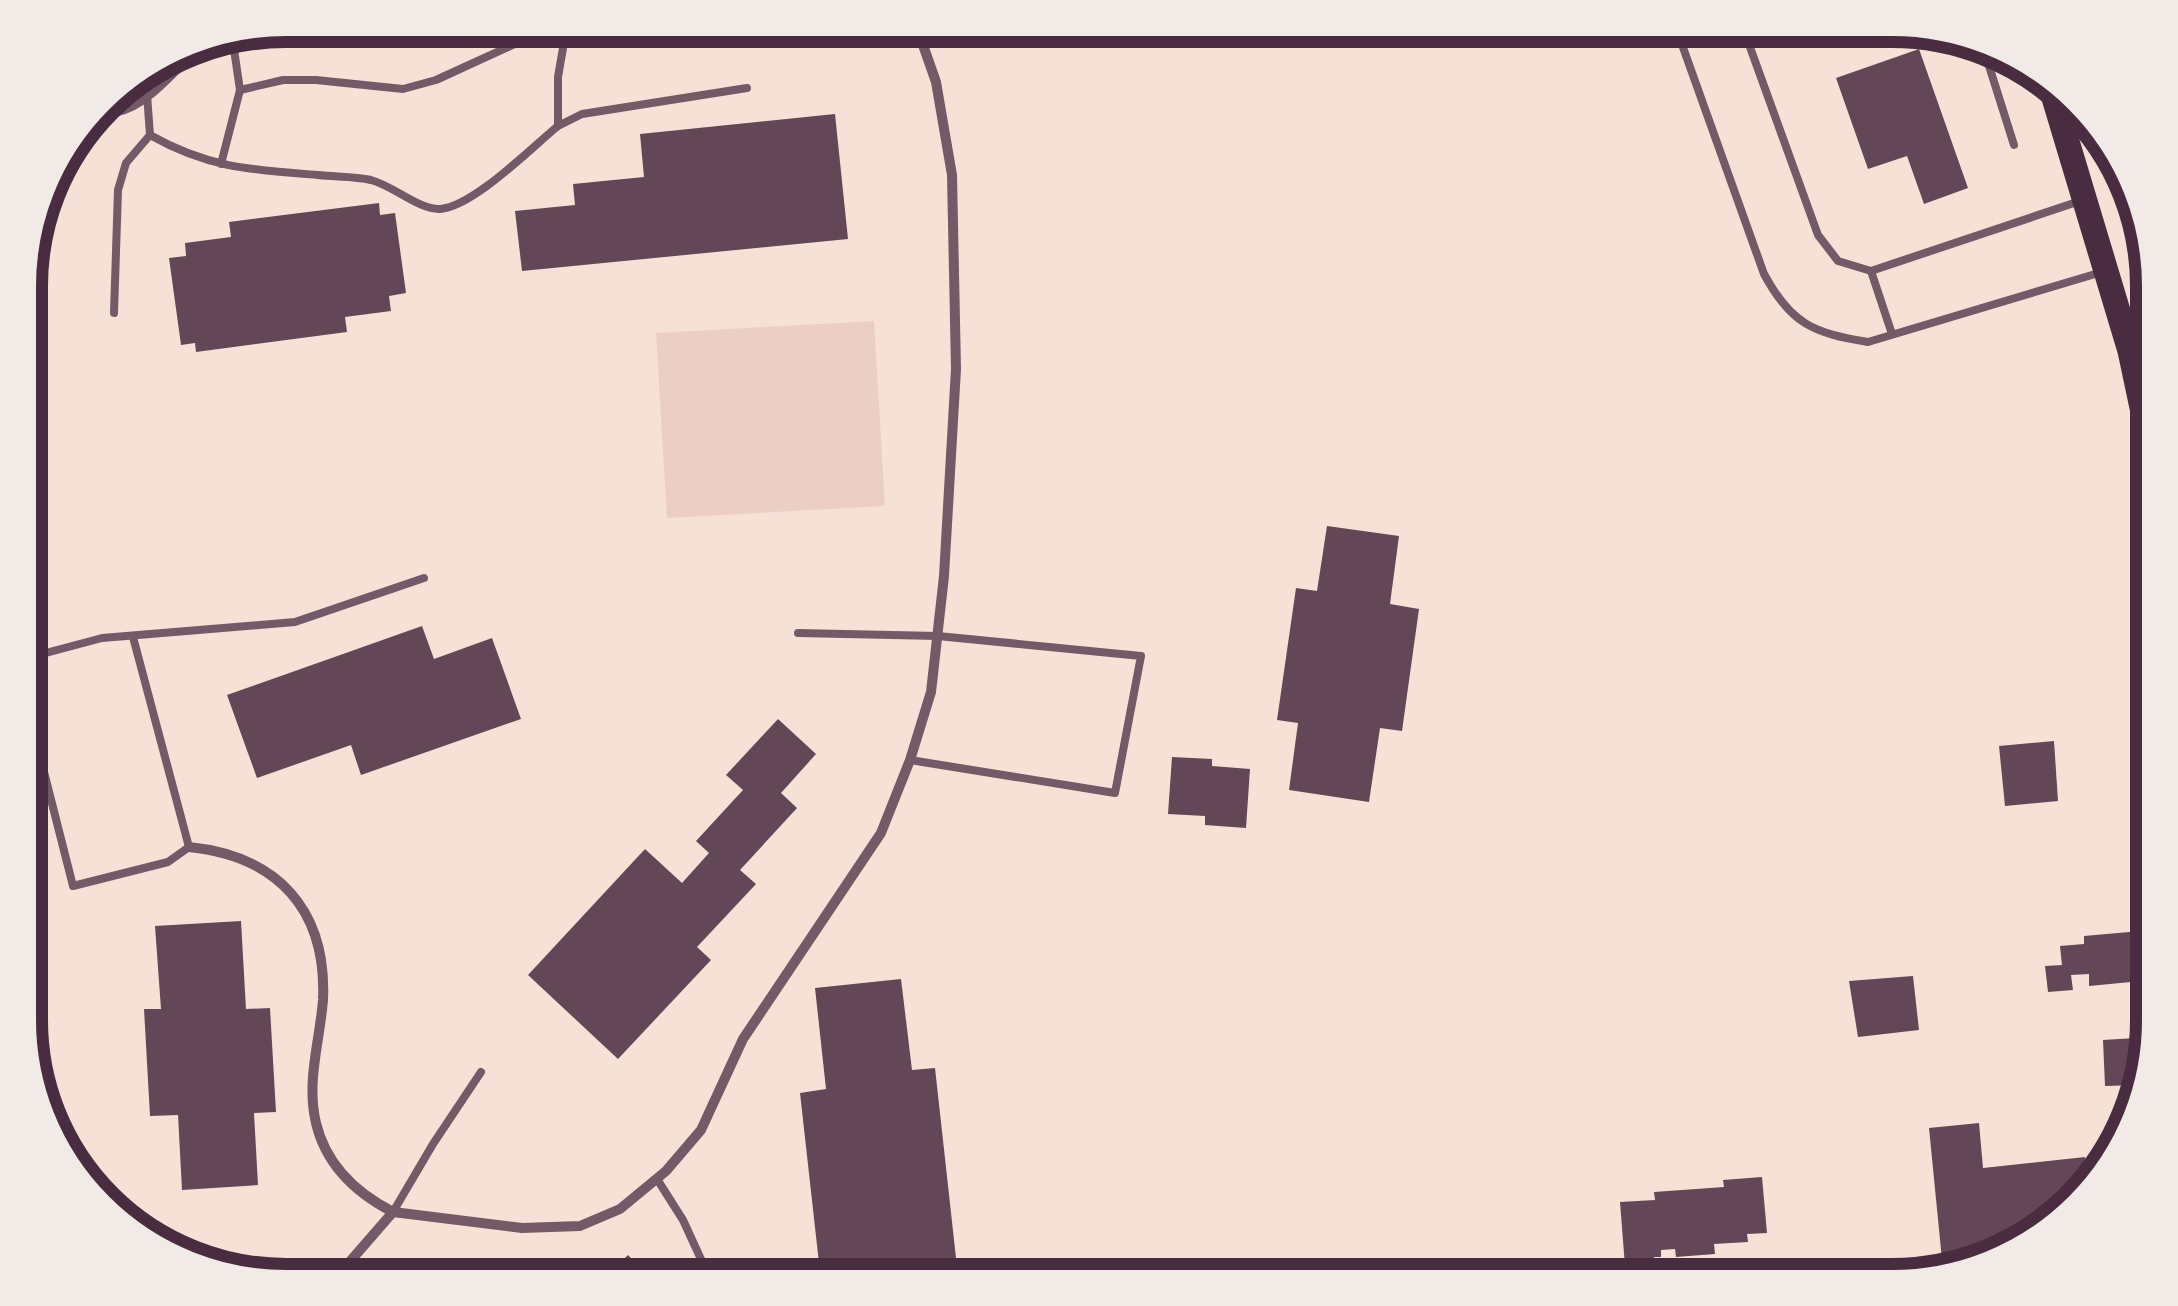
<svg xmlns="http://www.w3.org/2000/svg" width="2178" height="1306" font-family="'Source Serif 4',serif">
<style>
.green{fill:#ebcfc5}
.building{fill:#644757}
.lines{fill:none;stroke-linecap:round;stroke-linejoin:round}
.service{stroke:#755966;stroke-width:8}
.minor{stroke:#755966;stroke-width:10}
.primary{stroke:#4a2c40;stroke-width:25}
.rim{fill:none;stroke:#4a2c40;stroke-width:12}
</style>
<rect width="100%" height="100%" fill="#f7e1d7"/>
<polygon class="green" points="874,321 885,506 667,518 656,333"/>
<g class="building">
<polygon points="1919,49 1968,188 1924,204 1907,156 1868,169 1836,78"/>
<polygon points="835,114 848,239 522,271 515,211 575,205 573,184 644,177 640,134"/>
<polygon points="379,203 380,215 395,213 406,293 389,296 391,311 345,317 347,332 196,352 195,343 181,345 169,258 186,256 185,243 231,237 229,222"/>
<polygon points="1327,526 1399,536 1390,604 1419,609 1402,731 1380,728 1369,802 1289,790 1298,723 1277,720 1296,588 1317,591"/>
<polygon points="422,626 434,659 492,638 521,719 361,775 351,745 257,778 227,695"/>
<polygon points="778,719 816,754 781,793 797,808 740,870 756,884 697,947 711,960 618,1059 528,975 645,849 682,883 709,853 696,841 743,790 726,775"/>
<polygon points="2054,741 2058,801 2005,806 1999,746"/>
<polygon points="1172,757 1212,759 1212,766 1250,769 1246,828 1205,825 1205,816 1168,814"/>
<polygon points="241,921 246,1009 270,1008 276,1112 254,1113 258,1185 182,1190 178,1115 150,1116 144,1009 161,1009 155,926"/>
<polygon points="2152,930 2152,980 2089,986 2089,974 2071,975 2073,990 2048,992 2045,966 2062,965 2060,946 2084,944 2084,936"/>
<polygon points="1913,976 1919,1030 1858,1037 1849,981"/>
<polygon points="901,979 912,1070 935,1068 957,1267 927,1270 928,1281 840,1281 839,1270 820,1272 800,1093 826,1089 815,988"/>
<polygon points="2152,1037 2138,1085 2105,1086 2103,1040"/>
<polygon points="1979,1123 1983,1168 2085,1157 2088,1181 2023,1246 1943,1270 1929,1128"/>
<polygon points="1762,1177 1767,1233 1747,1234 1748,1242 1714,1244 1715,1254 1676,1257 1675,1249 1661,1250 1661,1257 1654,1257 1654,1264 1625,1266 1620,1202 1655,1200 1654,1192 1724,1187 1723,1180"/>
<polygon points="628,1255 653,1281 601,1281"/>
<polygon points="1798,1271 1798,1281 1743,1281 1742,1273"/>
</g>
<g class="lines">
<g class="service">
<path d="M1675,25L1764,274C1791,324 1813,333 1868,342L2102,272"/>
<polyline points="1742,25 1818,235 1838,261 1871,271 2080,201"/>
<polyline points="1878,25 1910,30"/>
<polyline points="1984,50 2014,145"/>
<polyline points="240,90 283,80 316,80 403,89 436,80 556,25"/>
<path d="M147,95L150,135C208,168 252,170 318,175C335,177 354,176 371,180C394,186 419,210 440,209C473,207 532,147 558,126V77L567,25"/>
<polyline points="558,126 582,114 747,88"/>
<polyline points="221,164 240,90 232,36"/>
<polyline points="1871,271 1892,334"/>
<polyline points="114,313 118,190 126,163 150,135"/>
<polyline points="2135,349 2152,344"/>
<polyline points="798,633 938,636 1141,656 1115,793 910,760"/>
<polyline points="27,658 102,638 295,622 424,578"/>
<polyline points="27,705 73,886 168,862 189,847 133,637"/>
<polyline points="657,1179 683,1220 711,1281"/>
<polyline points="393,1212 433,1144 481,1072"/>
</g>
<g class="minor">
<path d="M97,112C140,120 176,66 205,41"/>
<path d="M189,847C277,856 327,909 323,1000C320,1040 306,1082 316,1123C326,1165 356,1193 393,1212L333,1281"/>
<polyline points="393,1212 522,1228 580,1226 620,1209 666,1171 701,1130 743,1039 881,833 910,760 931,692 944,576 956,369 952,175 936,82 916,25"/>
</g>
<polyline class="primary" points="2051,88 2130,351 2152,455"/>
</g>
<path d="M0 0H2178V1306H0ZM286 42H1892A244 244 0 0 1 2136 286V1020A244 244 0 0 1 1892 1264H286A244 244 0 0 1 42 1020V286A244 244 0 0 1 286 42Z" fill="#f1eae7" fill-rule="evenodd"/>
<path class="rim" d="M286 42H1892A244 244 0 0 1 2136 286V1020A244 244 0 0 1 1892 1264H286A244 244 0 0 1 42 1020V286A244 244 0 0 1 286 42Z"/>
</svg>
